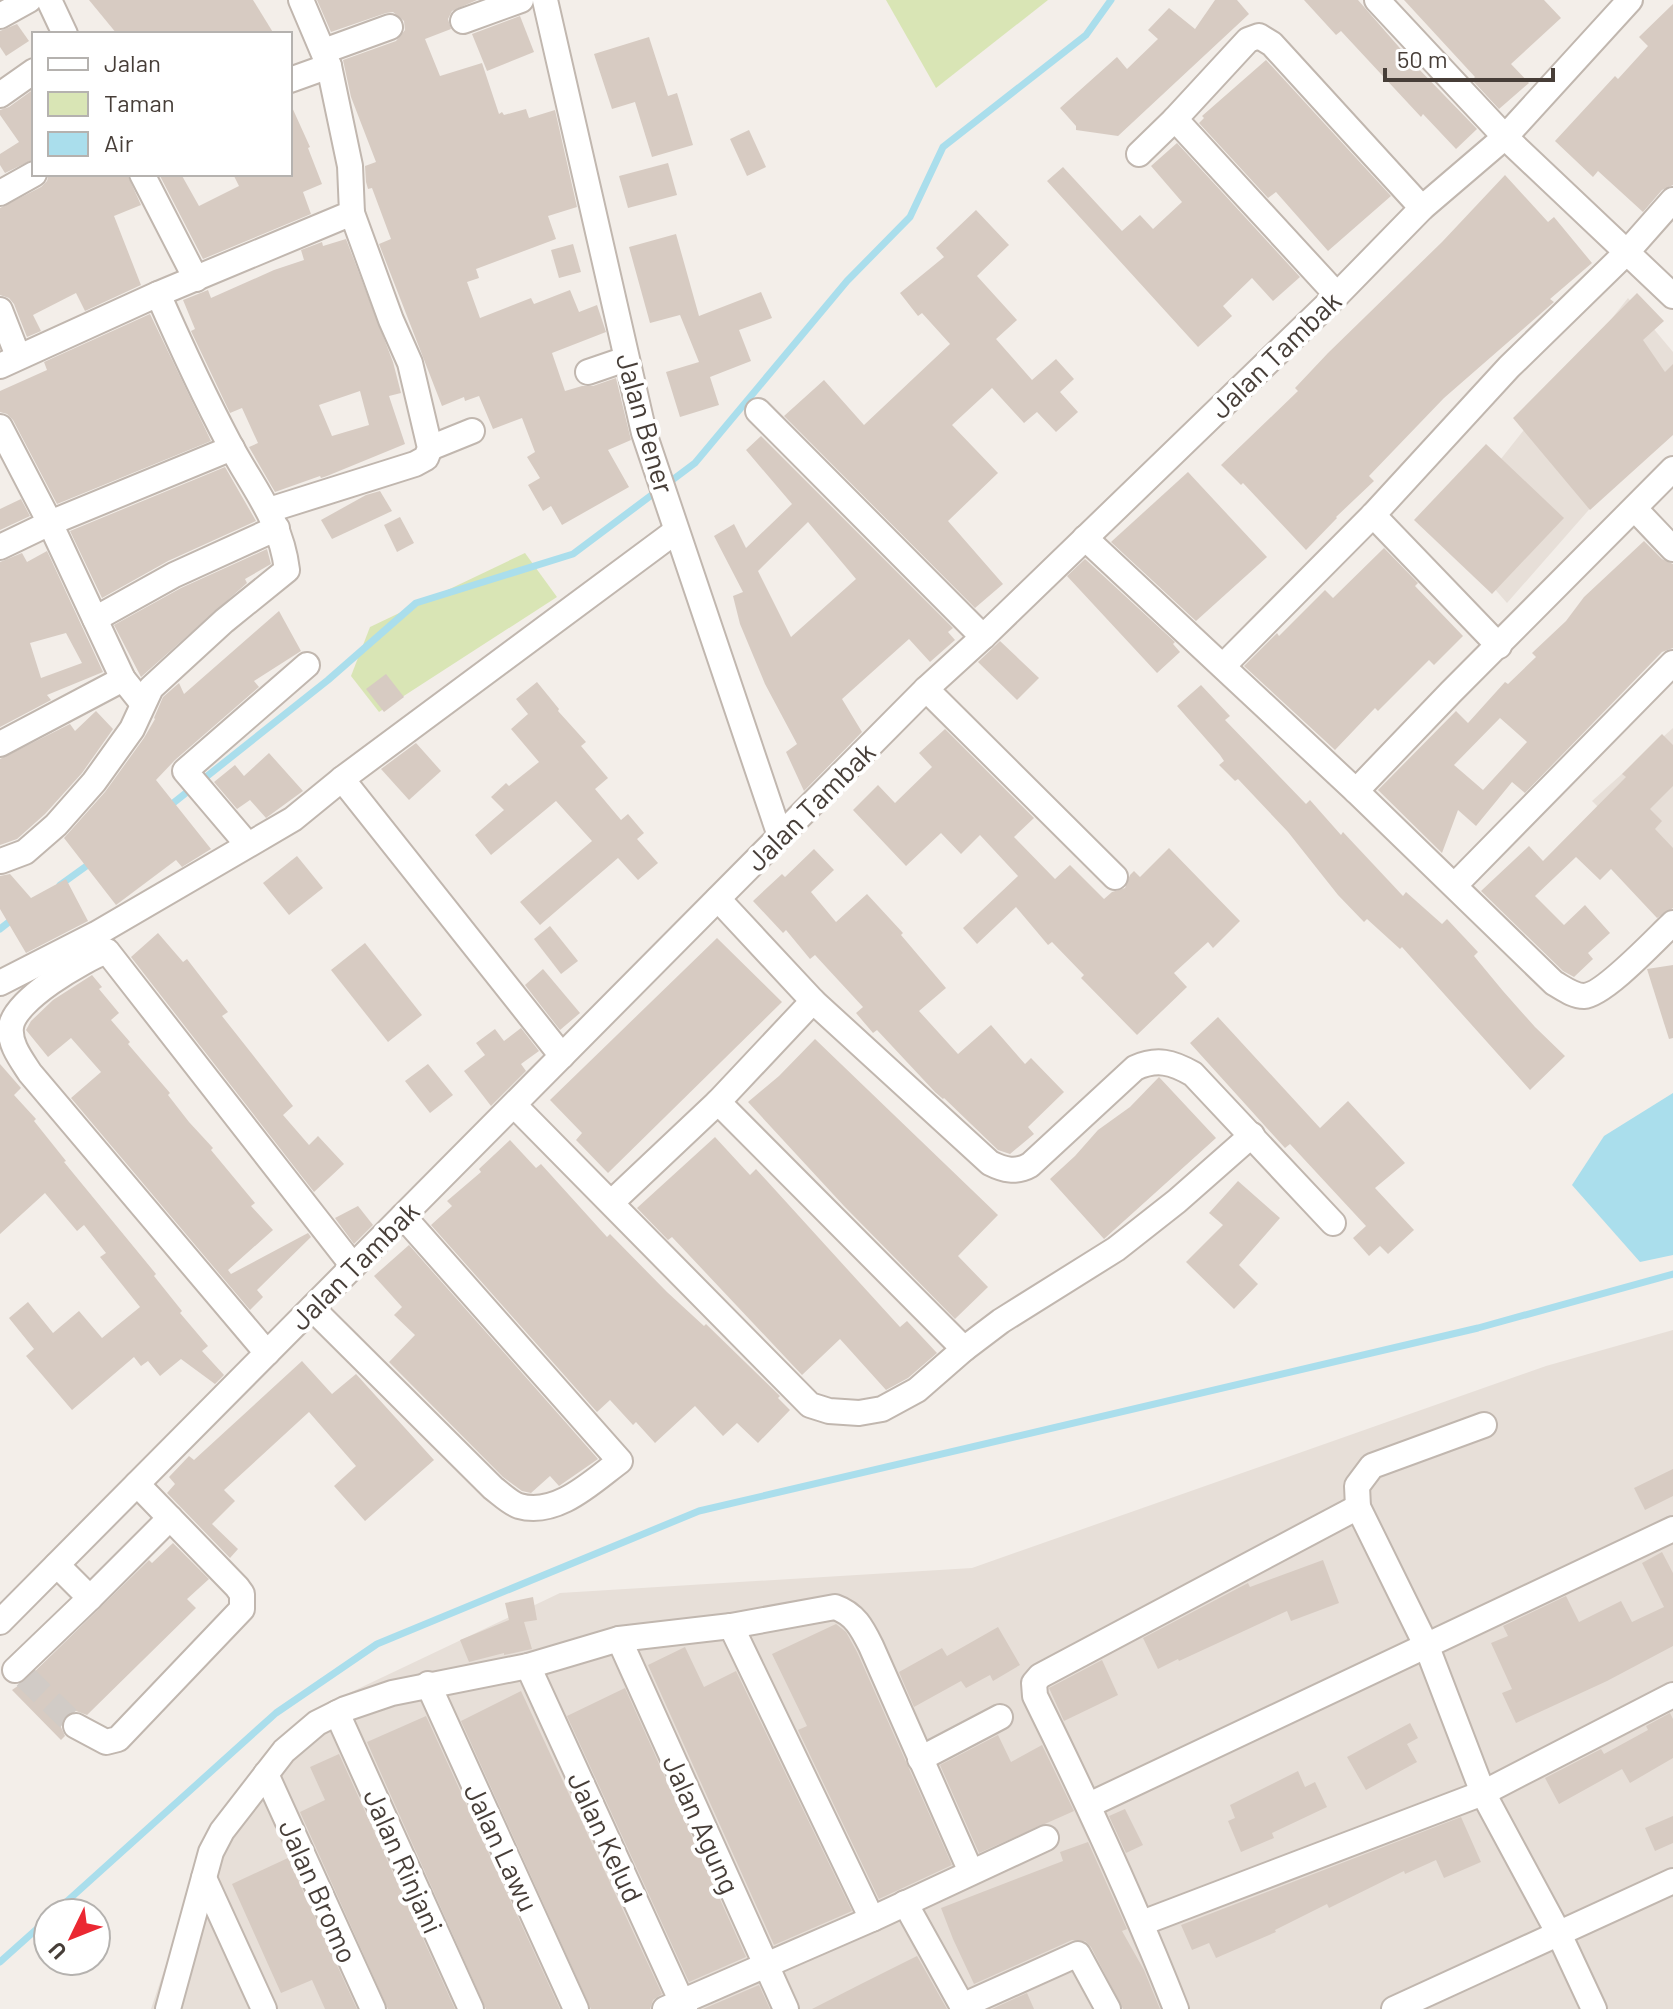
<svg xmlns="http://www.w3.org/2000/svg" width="1673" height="2009" font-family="Barlow,sans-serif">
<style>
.residential{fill:#e7dfd8}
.green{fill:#d9e5b5}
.water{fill:#aadeec}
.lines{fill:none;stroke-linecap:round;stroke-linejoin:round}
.stream{stroke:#aadeec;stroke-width:7}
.building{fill:#d7cbc2;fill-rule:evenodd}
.minor-tunnel{stroke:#d1cbc6;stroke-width:24;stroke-dasharray:24 12;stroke-linecap:butt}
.minor-casing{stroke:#c1b7af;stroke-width:28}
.minor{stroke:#fff;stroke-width:24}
.labels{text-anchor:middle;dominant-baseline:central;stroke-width:8;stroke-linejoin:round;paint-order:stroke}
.street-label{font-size:28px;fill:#473e38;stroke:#fff}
</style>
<rect width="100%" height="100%" fill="#f3eee9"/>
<g class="residential">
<polygon points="1628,298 1673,352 1673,414 1507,603 1444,531"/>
<polygon points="1673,728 1673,879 1592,801"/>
<polygon points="1673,1330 1673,2009 151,2009 210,1833 324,1705 560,1593 972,1568 1546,1366"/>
</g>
<g class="green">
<polygon points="886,0 1048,0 936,88"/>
<polygon points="525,553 557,597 379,712 351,676 370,627"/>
</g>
<polygon class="water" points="1673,1093 1673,1255 1640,1262 1572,1185 1604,1136"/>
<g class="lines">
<g class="stream">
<polyline points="667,484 695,463 847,281 910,217 943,147 1086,35 1111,0"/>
<polyline points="167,808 328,680 416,603 573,554 657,491"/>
<polyline points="60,885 92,862"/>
<polyline points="0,929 14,918"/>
<polyline points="54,1913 276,1713 377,1644 699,1511 1478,1328 1673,1274"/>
<polyline points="0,1962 48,1919"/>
</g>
</g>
<g class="building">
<polygon points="89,0 253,0 274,34 117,34"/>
<polygon points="317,0 477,0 452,11 448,19 451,29 425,39 440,76 482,63 499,114 502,112 504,115 526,109 529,118 555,110 577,207 548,216 556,239 476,269 479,278 467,282 480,318 531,298 534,304 570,290 579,312 597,305 606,332 552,353 565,391 582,386 593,386 616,378 631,440 608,450 629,487 562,525 551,506 543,511 528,485 540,478 527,457 535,452 522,418 493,429 479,396 465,401 464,397 442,406 379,244 391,239 372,188 368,189 366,182 365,166 376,162 351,97 343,60 396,41 405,30 404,21 393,12 386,13 331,32"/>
<polygon points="1215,0 1237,0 1249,14 1118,136 1076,130 1076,126 1060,108 1117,57 1127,69 1158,39 1148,30 1169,8 1195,29"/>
<polygon points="1304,0 1358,0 1412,62 1477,129 1456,149 1423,114 1421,117 1341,31 1336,35"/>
<polygon points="1404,0 1544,0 1561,18 1511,64 1529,83 1499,109 1472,80 1475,77"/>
<polygon points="1673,4 1673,185 1662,190 1643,212 1598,171 1593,177 1555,141 1615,76 1618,79 1648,46 1639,37"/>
<polygon points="520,16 534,52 487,71 472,34"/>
<polygon points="17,24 29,41 6,56 0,47 0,31"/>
<polygon points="649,37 668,96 677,93 693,145 652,157 635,102 612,109 594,54"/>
<polygon points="1266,60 1391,196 1328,251 1276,192 1268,198 1199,123 1204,118 1202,116"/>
<polygon points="34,89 34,159 5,173 0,165 0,154 19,142 0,115 0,110 9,107"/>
<polygon points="291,105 310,147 308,148 322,184 303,192 311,214 203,259 159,174 181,174 199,206 239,186 233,174 290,174"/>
<polygon points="749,130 766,167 747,176 730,139"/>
<polygon points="1177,143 1300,277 1273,301 1252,278 1223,306 1232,316 1198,347 1047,181 1063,167 1122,231 1140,215 1153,229 1182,202 1151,166"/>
<polygon points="668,163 677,195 628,208 619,176"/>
<polygon points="49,174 127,174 141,205 114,216 141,285 85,311 76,293 33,315 41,331 27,337 14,304 9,298 0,295 0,208 41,187 47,181"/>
<polygon points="1505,175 1548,222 1554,217 1592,263 1550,299 1554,302 1444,398 1369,476 1374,481 1336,517 1337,518 1306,550 1243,483 1241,485 1221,465 1298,391 1295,388 1328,353 1442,242"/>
<polygon points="976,210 1009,245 977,276 1017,320 996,339 1032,380 1056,359 1074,379 1060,392 1078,412 1056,432 1037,412 1024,423 992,388 952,425 998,473 948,521 1003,584 975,608 784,416 824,380 864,425 950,344 922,313 918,316 900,293 944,257 936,248"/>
<polygon points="676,234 699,316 761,292 772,318 739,330 751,361 710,377 719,405 680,417 666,372 699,362 680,315 650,323 629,247"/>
<path d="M346,239L393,362L401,393L389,396L405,444L327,476L321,478L320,476L275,492L249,447L258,443L242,408L230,413L191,331L195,329L183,300L208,290L211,298L274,270L304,260L301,250L322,242L323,246ZM360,391L369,425L332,436L319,405Z"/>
<polygon points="573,244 581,272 559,278 551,250"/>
<polygon points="1637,293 1664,321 1643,340 1665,372 1673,364 1673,435 1590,510 1513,418"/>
<polygon points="150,314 211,441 57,504 13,420 7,414 0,412 0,391 47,370 44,362"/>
<path d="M761,436L953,628L948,632L955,640L930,662L909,639L842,699L862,732L804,791L786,752L797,744L765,684L740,624L733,596L743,592L714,536L734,524L746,548L792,504L746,450ZM808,522L856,579L791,637L758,571Z"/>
<polygon points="1486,444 1564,518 1492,594 1414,520"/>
<polygon points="225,467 256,521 168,561 102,598 70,531"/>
<polygon points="1188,472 1267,557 1196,621 1111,542"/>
<polygon points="380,491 392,511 332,539 321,520 366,495"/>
<polygon points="21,499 30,516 0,530 0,509"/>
<polygon points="400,517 414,543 397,552 384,525"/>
<path d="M1644,541L1662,559L1673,564V648L1662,652L1525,793L1512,782L1476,826L1458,810L1442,853L1378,790L1456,711L1468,723L1505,682L1508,684L1536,657L1532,653L1566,621L1584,597ZM1500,718L1527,742L1483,790L1454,765Z"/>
<polygon points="1384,548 1418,583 1415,586 1463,636 1434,665 1429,660 1378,711 1375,708 1335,750 1244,666 1277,633 1279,636 1325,590 1333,598"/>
<polygon points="267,549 271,564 245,579 247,583 141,677 114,625 181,588"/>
<path d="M47,551L103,672L47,695L51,700L0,727V562L22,553L27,562ZM66,633L82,663L41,678L30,643Z"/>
<polygon points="1085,559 1175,642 1173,644 1180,652 1157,673 1067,576"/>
<polygon points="279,611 301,651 254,681 259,687 175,760 156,780 211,849 182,867 176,860 116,905 64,838 105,792 144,738 155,719 154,718 163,697 179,683 184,694"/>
<polygon points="1000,641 1039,678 1017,700 978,662"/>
<polygon points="386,674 404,697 384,712 366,689"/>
<polygon points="537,682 559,709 558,711 586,742 581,746 608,778 595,789 621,820 628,814 644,833 637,839 658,863 638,880 618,858 540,925 520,902 592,841 556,801 491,855 475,835 504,810 491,797 506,783 509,786 539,762 511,729 528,714 516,699"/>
<polygon points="1201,685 1230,716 1225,720 1306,804 1310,800 1341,835 1343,832 1403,896 1406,892 1442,924 1447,919 1478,952 1474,956 1503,991 1535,1027 1565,1056 1530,1090 1402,947 1400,949 1367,919 1364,922 1338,895 1288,832 1238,779 1235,781 1219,765 1224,761 1220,755 1177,706"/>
<polygon points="96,711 113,729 82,773 45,814 17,839 0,845 0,759 70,724 75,731"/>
<polygon points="945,729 1034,818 1014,837 1055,879 1070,865 1104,899 1112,892 1125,888 1130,875 1134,871 1140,877 1169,848 1240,921 1213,948 1208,942 1174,973 1187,987 1137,1035 1081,978 1084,975 1052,942 1048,945 1016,907 977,944 963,928 1018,876 980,835 961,854 941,833 906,866 853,810 878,785 895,803 932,767 919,753"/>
<polygon points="1662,734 1673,745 1673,786 1650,809 1662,821 1655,829 1673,848 1673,908 1657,918 1611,869 1600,880 1576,857 1535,896 1564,925 1585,905 1610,933 1588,953 1593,959 1574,977 1563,971 1481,891 1529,846 1543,861 1626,777 1622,774"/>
<polygon points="416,743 441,771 409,800 381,769"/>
<polygon points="269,753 303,791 266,818 250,800 237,809 214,782 235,765 244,776"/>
<polygon points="814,849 834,870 811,892 836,922 867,894 903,933 901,935 946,988 919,1011 958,1054 991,1025 1025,1064 1031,1058 1064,1092 1028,1127 1034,1134 1010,1154 998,1150 944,1098 943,1099 935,1092 877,1030 873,1033 856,1013 863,1007 815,955 810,959 786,930 783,933 753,901 782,874 785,877"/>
<polygon points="297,856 323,888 289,915 263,883"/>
<polygon points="10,874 31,898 66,879 88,921 26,953 0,909 0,876"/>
<polygon points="550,926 578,961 561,974 534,939"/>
<polygon points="158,933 183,962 187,959 207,985 228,1012 222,1016 293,1106 283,1115 309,1145 318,1136 344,1164 314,1192 131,957"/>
<polygon points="717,938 782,1002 608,1173 576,1140 582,1133 550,1100"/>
<polygon points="365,943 422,1015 388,1042 331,970"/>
<polygon points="1673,965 1673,1038 1669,1039 1647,969"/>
<polygon points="543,969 580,1013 560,1030 525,985"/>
<polygon points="92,975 102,987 99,989 119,1013 111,1020 130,1042 128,1044 170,1093 168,1095 189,1122 213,1148 211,1150 255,1203 251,1206 273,1230 228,1270 231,1274 308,1233 311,1237 257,1290 263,1297 250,1310 71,1098 101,1072 71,1038 48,1057 26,1030 31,1021 53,1000"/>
<polygon points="1218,1017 1320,1128 1348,1101 1405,1163 1375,1188 1414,1230 1388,1254 1380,1246 1369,1256 1353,1238 1366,1226 1290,1144 1285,1148 1190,1043"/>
<polygon points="521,1028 539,1051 521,1064 526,1071 491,1106 464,1071 485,1055 476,1043 495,1029 504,1041"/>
<polygon points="815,1039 998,1215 958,1256 988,1287 955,1319 844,1206 748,1102 779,1076"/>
<polygon points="0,1064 21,1088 14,1095 36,1119 34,1121 66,1161 64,1162 156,1274 154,1276 182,1311 180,1313 208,1346 202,1351 224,1375 215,1384 181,1359 160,1376 148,1361 141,1366 134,1357 72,1410 26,1356 34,1349 9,1318 28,1302 53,1333 79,1311 102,1338 140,1307 100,1257 106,1253 84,1225 77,1231 45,1193 0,1234"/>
<polygon points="428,1064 453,1095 430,1113 405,1081"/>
<polygon points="1159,1077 1216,1138 1104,1239 1050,1179 1075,1156 1098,1130 1130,1107"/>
<polygon points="715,1137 750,1175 756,1169 900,1327 907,1321 937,1353 908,1378 886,1390 840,1339 802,1375 672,1237 668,1240 637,1208"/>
<polygon points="510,1140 536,1168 541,1164 607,1237 610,1234 667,1292 704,1326 706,1324 780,1396 778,1398 790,1410 758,1443 737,1423 723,1436 695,1406 655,1443 636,1422 633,1425 610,1400 597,1412 431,1225 452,1206 447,1201 481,1172 479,1169"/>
<polygon points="1238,1181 1280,1218 1239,1265 1258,1284 1234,1309 1186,1262 1223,1225 1209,1213"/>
<polygon points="358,1206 373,1225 354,1244 335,1218"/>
<polygon points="409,1245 598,1459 559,1486 550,1476 531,1493 522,1491 503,1477 389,1362 415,1335 394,1315 402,1307 374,1276"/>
<polygon points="302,1361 332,1394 356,1374 434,1460 365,1521 334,1486 356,1466 309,1412 224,1490 235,1501 212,1524 238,1549 230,1558 167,1493 175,1484 169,1477 189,1456 194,1460"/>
<polygon points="1673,1469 1673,1496 1645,1510 1634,1488"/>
<polygon points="173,1543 209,1579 187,1599 196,1608 87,1715 76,1711 67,1714 62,1720 61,1727 65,1736 61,1740 12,1690 25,1681 149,1560 152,1563"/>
<polygon points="1662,1552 1673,1573 1673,1646 1607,1681 1516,1723 1502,1693 1512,1689 1491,1643 1508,1636 1503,1626 1566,1596 1579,1622 1621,1601 1632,1622 1664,1607 1642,1563"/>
<polygon points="1323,1560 1339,1603 1291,1621 1287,1611 1179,1661 1178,1659 1158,1669 1143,1638 1248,1583 1250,1587"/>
<polygon points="533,1597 537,1620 524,1622 532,1649 504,1655 504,1653 469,1662 460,1640 509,1620 505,1603"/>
<polygon points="836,1624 846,1632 857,1652 952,1865 879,1899 798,1730 807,1726 772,1654"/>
<polygon points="998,1627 1020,1665 993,1681 990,1675 966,1688 961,1681 914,1707 899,1672 942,1648 947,1656"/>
<polygon points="685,1647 704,1687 736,1671 852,1911 774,1945 648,1665"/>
<polygon points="1102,1660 1118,1695 1064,1721 1049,1688"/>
<polygon points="625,1688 746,1957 689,1982 567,1716"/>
<polygon points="521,1691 662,1994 653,2000 650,2009 591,2009 461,1721"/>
<polygon points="1670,1713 1673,1719 1673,1758 1630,1783 1622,1769 1559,1804 1545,1778 1601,1749 1604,1754 1648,1730 1646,1726"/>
<polygon points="426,1716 560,2009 486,2009 367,1742"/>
<polygon points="1410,1723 1418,1738 1407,1744 1417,1762 1366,1790 1347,1757"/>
<polygon points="998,1735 1011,1762 1042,1745 1074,1811 979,1853 940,1765"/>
<polygon points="339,1754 455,2009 388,2009 300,1812 325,1800 310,1767"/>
<polygon points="1298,1771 1305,1787 1315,1782 1327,1807 1272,1833 1274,1838 1241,1852 1228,1821 1235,1818 1230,1805"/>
<polygon points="1125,1809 1143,1845 1126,1853 1109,1816"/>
<polygon points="1673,1816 1673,1843 1655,1851 1645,1828"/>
<polygon points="1461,1817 1481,1862 1444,1878 1436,1860 1405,1874 1404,1871 1329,1908 1327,1904 1275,1930 1276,1932 1216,1958 1209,1943 1192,1950 1181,1925"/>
<polygon points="1088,1842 1127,1929 1122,1931 1144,1970 1160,2009 1123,2009 1091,1947 1085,1941 1072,1940 974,1984 953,1939 941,1908 1063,1861 1060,1852"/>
<polygon points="288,1858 357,2009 325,2009 312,1980 281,1993 271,1971 232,1884"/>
<polygon points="917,1956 947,2009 812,2009 861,1984"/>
<polygon points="759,1985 770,2009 703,2009"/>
<polygon points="1027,1993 1034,2009 992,2009"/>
</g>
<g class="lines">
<polyline class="minor-tunnel" points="25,1677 76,1726"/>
<g class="minor-casing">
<g id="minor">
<polyline points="49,0 65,34"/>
<polyline points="545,0 644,433 780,836"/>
<polyline points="1377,0 1505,137 1673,296"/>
<polyline points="0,16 29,0"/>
<polyline points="463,21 521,0"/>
<polyline points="324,51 390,27"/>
<polyline points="290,80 329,66"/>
<polyline points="0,95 34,71"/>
<polyline points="1175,119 1248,40 1259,36 1272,44 1422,208"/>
<polyline points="1139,154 1175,119 1337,295"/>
<polyline points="142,174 196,279"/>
<polyline points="0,193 34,174"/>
<polyline points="0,310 18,356"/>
<polyline points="0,366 158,294 352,213 350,166 329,66 301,0"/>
<polyline points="588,372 626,359"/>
<polyline points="758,411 983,637"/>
<polyline points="0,427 50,523 123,679 143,704"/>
<polyline points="430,448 472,431"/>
<polyline points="1635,509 1673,549"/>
<polyline points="269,510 415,464 426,458 430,448 410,363 391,320 352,213"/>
<polyline points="1373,515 1499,646"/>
<path d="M1085,538L1356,791L1554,983C1563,988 1573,996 1584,996C1604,995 1656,939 1673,923"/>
<polyline points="0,547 50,523 232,448"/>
<polyline points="95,619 174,575 277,528"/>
<polyline points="1223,666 1373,515 1509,367 1627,252 1673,200"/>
<polyline points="926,689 1115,877"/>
<polyline points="0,744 123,679"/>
<polyline points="342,779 562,1056"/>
<polyline points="1356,791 1451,692 1673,469"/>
<polyline points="247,844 185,771 307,665"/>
<path d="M1,861L25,852L56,825L94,782L132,729L151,688L224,621L287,570C281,519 252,487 229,443C203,394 180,344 158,294"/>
<polyline points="1455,885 1673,663"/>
<path d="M718,899L813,1001L990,1163C1004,1170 1016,1173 1030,1165L1135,1068C1157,1058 1172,1062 1193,1074L1333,1223"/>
<polyline points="0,983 96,934 293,819 342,779 676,531"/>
<polyline points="718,1102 964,1349"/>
<polyline points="514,1105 810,1405 829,1411 859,1413 882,1409 917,1390 964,1349 1001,1321 1116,1249 1177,1201 1252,1135"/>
<polyline points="612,1202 718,1102 813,1001"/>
<path d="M312,1308L493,1488C501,1494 510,1503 519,1506C557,1517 593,1481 620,1461L403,1216"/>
<path d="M267,1353L30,1073C21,1059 9,1044 11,1027C14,1000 83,960 107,951L353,1266"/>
<polyline points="1484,1425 1372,1466 1357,1486 1358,1507 1427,1647 1483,1793 1559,1934 1594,2009"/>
<polyline points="90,1598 170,1518"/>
<polyline points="0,1622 926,689 983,637 1337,295 1422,208 1505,137 1630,0"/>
<polyline points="731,1626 872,1919"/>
<polyline points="619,1639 786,2009"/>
<polyline points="528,1666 685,2009"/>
<polyline points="15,1670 90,1598 57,1565"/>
<polyline points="428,1684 576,2009"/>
<polyline points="337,1713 471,2009"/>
<polyline points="76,1726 106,1742 118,1739 242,1609 242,1594 237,1587 137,1484"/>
<polyline points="920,1759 1000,1717"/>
<polyline points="266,1774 373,2009"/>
<polyline points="1089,1805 1673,1529"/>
<polyline points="204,1878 264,2009"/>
<polyline points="905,1903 964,2009"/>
<polyline points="1142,1923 1483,1793 1673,1695"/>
<polyline points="962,2006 1078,1954 1108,2009"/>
<path d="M168,2009L211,1852L222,1831L284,1751L317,1723L345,1709L392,1693L528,1666L619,1639L731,1626L835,1607C855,1614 862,1628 871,1646L971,1872"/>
<polyline points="665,2009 872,1919 1046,1838"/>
<path d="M1176,2009C1134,1902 1086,1799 1035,1696L1034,1683L1040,1676L1358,1507"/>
<polyline points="1394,2009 1673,1881"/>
</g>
</g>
<use href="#minor" class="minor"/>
</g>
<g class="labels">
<g class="street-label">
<text transform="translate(1275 354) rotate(-44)">Jalan Tambak</text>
<text transform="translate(646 423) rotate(74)">Jalan Bener</text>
<text transform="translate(810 806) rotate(-45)">Jalan Tambak</text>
<text transform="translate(354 1265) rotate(-45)">Jalan Tambak</text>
<text transform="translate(702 1824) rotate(66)">Jalan Agung</text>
<text transform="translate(606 1837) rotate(65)">Jalan Kelud</text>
<text transform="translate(502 1847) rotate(65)">Jalan Lawu</text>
<text transform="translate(404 1861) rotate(66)">Jalan Rinjani</text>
<text transform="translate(319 1891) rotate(66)">Jalan Bromo</text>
</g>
</g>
<rect x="32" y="32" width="260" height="144" fill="#ffffff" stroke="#b5b2af" stroke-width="2"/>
<rect x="48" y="58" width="40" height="12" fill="#ffffff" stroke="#b5b2af" stroke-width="2"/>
<text x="104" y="72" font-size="24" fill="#473e38">Jalan</text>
<rect x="48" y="92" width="40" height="24" fill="#d9e5b5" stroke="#b5b2af" stroke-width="2"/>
<text x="104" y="112" font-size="24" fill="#473e38">Taman</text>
<rect x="48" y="132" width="40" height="24" fill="#aadeec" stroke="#b5b2af" stroke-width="2"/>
<text x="104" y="152" font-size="24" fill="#473e38">Air</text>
<g transform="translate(72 1937) rotate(227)"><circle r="38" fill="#ffffff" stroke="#b5b2af" stroke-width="2"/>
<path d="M0-6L14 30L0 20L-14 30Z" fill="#eb2832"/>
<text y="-12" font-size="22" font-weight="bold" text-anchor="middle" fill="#473e38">U</text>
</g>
<path d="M1385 68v12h168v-12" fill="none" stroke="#473e38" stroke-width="4"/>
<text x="1397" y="68" font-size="24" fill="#473e38" stroke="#ffffff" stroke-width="6" paint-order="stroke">50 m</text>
</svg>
